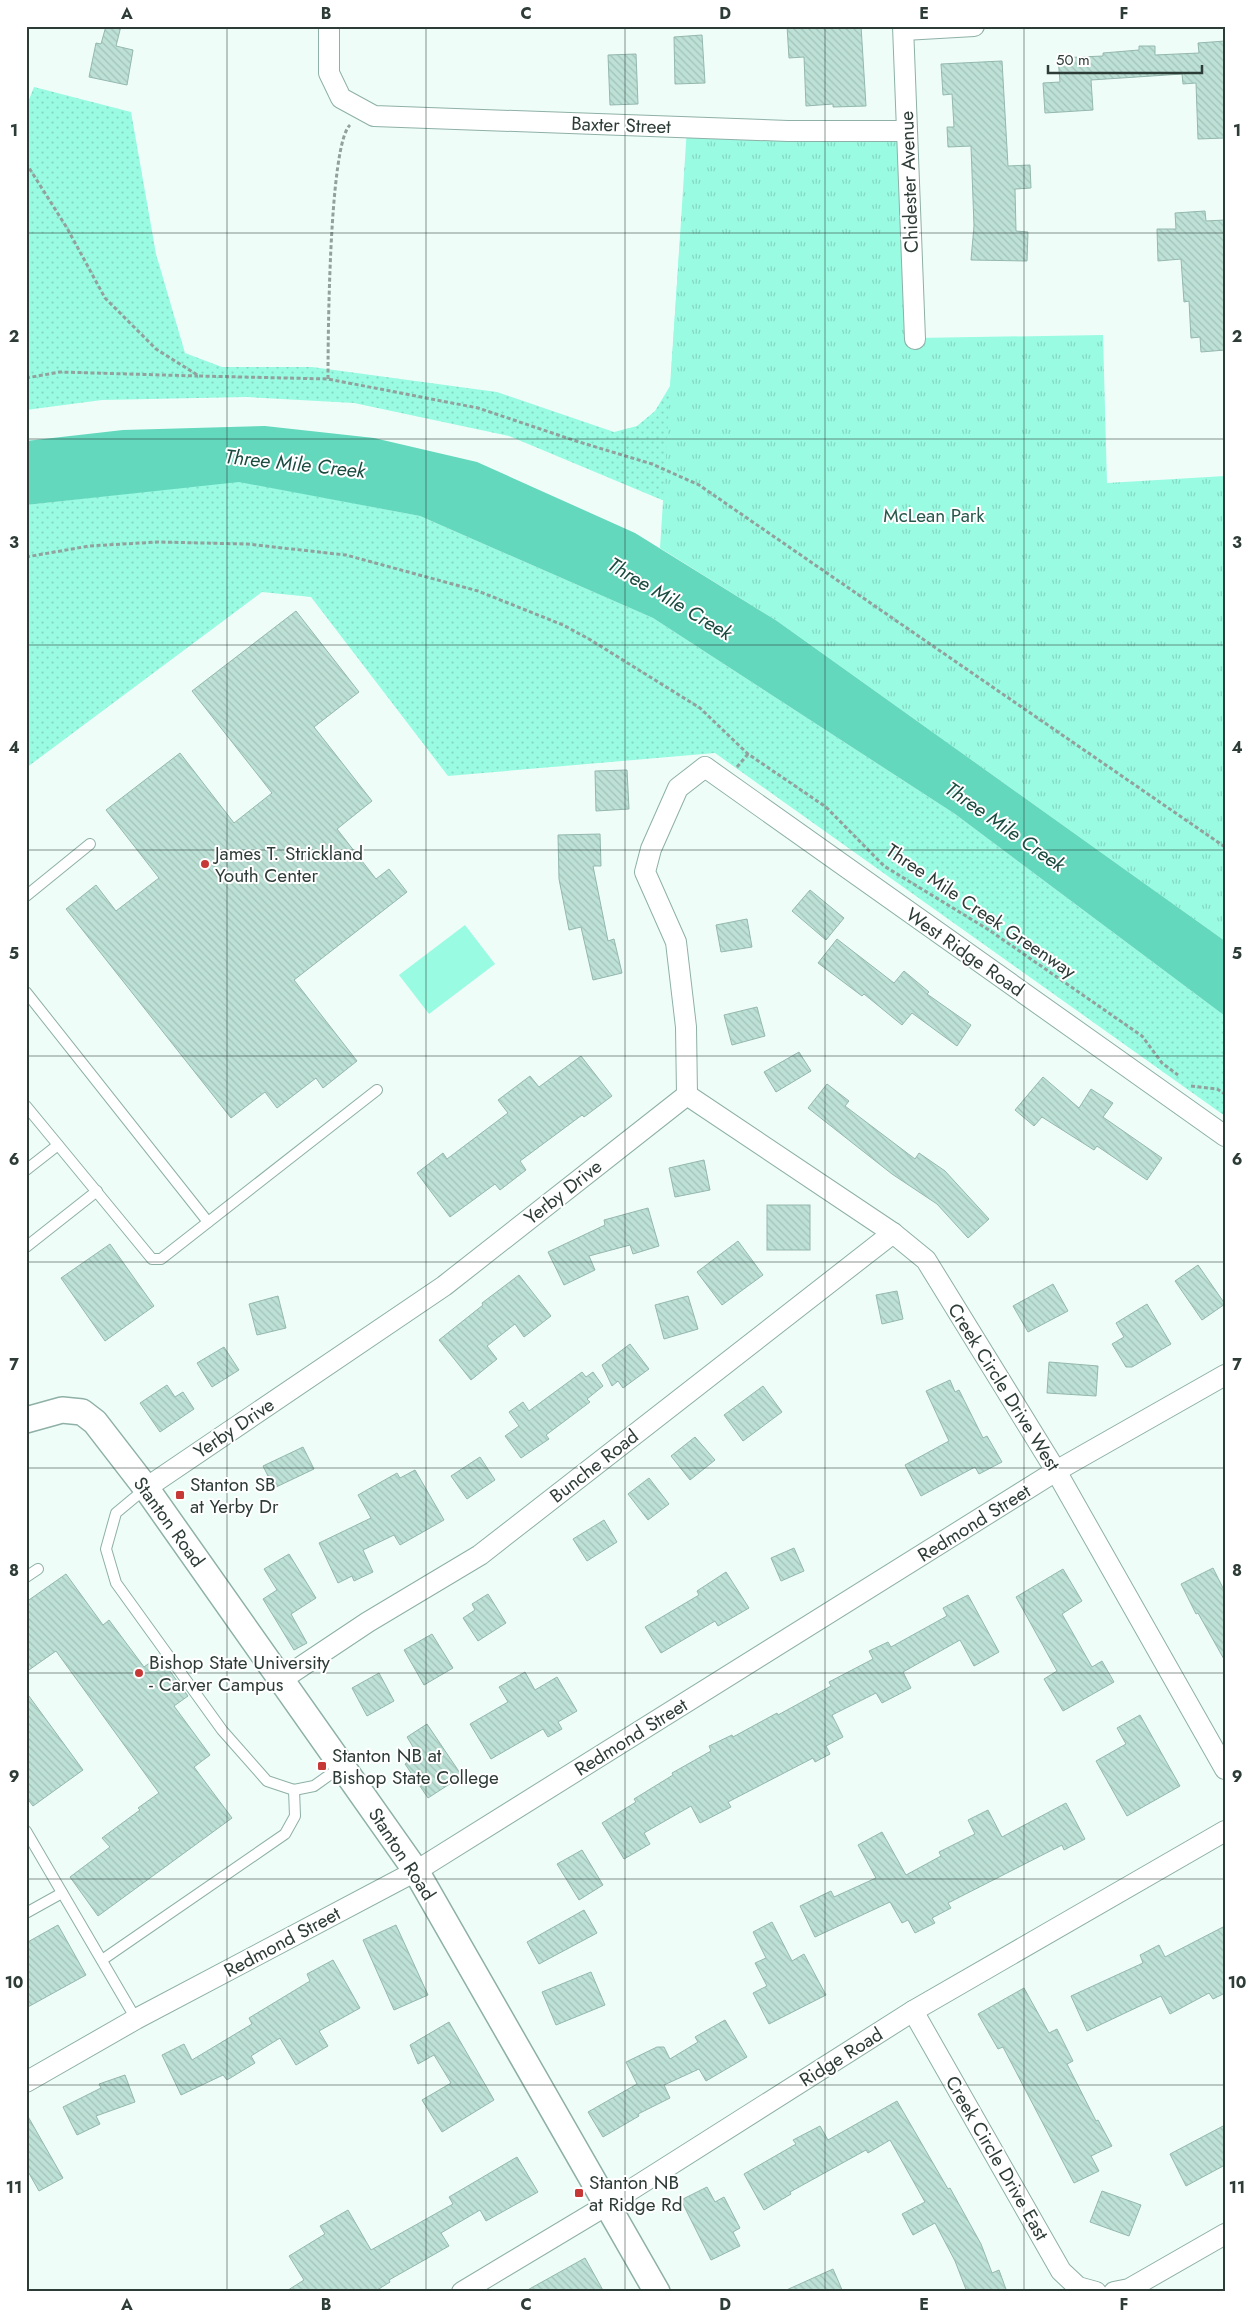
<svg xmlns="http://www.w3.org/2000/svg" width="1251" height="2318" font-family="Jost,sans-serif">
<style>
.grass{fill:url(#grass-dots)}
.park{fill:url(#park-tufts)}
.pitch{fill:#99fbe2}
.water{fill:#63d8bd}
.building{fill:url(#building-back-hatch);stroke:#95b8ae}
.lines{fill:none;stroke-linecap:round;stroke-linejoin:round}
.service-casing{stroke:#8eb0a6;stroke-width:12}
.minor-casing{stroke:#8eb0a6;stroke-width:22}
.tertiary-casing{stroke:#8eb0a6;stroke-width:28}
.path{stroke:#93a19d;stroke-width:3;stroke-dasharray:4 2.5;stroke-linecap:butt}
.service{stroke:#fff;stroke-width:10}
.minor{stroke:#fff;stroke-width:20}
.tertiary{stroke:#fff;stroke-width:25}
.grid{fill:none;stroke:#2e3c38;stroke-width:1;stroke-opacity:0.55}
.poi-dot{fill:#c63836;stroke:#fff;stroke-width:2}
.labels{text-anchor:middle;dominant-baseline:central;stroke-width:4;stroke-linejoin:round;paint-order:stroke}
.street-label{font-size:19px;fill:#2e3c38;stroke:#fff}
.park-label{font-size:19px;fill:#27584d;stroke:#fff}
.poi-label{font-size:19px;fill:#2e3c38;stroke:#fff;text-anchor:start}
.water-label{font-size:20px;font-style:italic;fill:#1a4c41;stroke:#fff}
.neatline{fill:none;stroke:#2e3c38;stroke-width:2}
.grid-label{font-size:16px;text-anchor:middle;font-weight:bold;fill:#2e3c38}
</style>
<defs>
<pattern id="grass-dots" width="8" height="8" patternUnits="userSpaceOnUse" patternTransform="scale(1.25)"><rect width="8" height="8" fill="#99fbe2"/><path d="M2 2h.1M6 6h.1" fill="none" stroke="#84d8c3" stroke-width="1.8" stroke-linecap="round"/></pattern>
<pattern id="park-tufts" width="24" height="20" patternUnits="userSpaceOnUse" patternTransform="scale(1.25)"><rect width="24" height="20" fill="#99fbe2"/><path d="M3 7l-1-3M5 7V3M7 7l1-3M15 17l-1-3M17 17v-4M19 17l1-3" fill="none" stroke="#84d8c3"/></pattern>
<pattern id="building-back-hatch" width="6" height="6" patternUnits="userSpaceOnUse" patternTransform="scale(1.25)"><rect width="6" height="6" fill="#bde1d6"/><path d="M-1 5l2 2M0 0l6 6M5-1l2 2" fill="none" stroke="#a3c2b8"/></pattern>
</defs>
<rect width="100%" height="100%" fill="#effdf9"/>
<g class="grass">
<polygon points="34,87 131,112 156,254 185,353 222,367 312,367 497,392 614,432 637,426 655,411 670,386 680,239 741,533 509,436 354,403 247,397 102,400 26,410 26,107"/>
<polygon points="239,481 420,516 653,618 955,814 1225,1016 1225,1116 715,753 448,776 311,597 262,592 26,768 26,505"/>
</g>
<polygon class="park" points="687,127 906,131 916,338 1103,335 1107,483 1225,476 1225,941 777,621 660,548"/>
<polygon class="pitch" points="465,925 495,964 429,1014 399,975"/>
<polygon class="water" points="265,426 374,438 477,462 635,533 777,621 1225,941 1225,1016 955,814 653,618 420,516 239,482 26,505 26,441 123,430"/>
<g class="building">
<polygon points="106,26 121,26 116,46 133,50 127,85 89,77 96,43 101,44"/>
<polygon points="787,26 861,26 866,106 833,107 833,104 806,106 804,57 789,58"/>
<polygon points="702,35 705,83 675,84 674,37"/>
<polygon points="1225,41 1225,138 1198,139 1196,83 1183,84 1182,74 1091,80 1093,110 1045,113 1043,83 1060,82 1058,58 1103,56 1103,53 1139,50 1139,46 1155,46 1155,55 1199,53 1198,43"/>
<polygon points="636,54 638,104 610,105 608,55"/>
<polygon points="1002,61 1008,166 1030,165 1031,188 1015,189 1016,231 1028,232 1027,261 971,260 974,226 971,146 948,147 947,127 954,127 952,94 943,95 941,64"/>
<polygon points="1205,211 1206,221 1225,220 1225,350 1201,352 1200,337 1191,338 1189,301 1184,302 1181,259 1158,261 1157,229 1176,229 1175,213"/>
<polygon points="296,611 359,692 314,727 372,801 337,829 376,879 389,869 407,892 294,980 357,1061 323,1088 316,1078 277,1108 265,1092 231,1118 66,909 96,885 116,911 159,878 106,810 180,753 234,823 272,793 192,691"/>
<polygon points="627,770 629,809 596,811 595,771"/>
<polygon points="600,834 601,866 593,866 608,941 614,939 622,973 593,980 581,927 569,930 559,879 558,835"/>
<polygon points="810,890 844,918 826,940 792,911"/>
<polygon points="747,919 752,947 721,952 716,925"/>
<polygon points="837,939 894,983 904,971 929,992 927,994 971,1025 957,1046 912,1013 902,1025 864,994 862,996 818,963"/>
<polygon points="757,1007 765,1036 732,1045 724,1015"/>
<polygon points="799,1052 811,1071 776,1092 764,1072"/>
<polygon points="581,1056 612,1096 584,1117 582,1115 520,1161 526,1170 500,1190 495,1184 450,1217 417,1173 443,1153 447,1159 508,1113 498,1100 530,1076 539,1087"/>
<polygon points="1043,1077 1079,1108 1091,1089 1113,1103 1103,1117 1162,1158 1147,1180 1097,1146 1094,1150 1042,1117 1034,1126 1015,1110"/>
<polygon points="827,1084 849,1101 845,1106 915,1159 919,1153 945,1171 989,1219 968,1238 937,1204 892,1174 808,1108"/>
<polygon points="704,1160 710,1190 675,1197 669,1168"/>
<rect x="767" y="1205" width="43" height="45"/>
<polygon points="648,1208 659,1246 633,1254 630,1245 589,1256 595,1270 564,1285 548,1252 605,1225 604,1220"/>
<polygon points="738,1241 763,1275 722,1305 697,1272"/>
<polygon points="110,1244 154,1306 105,1341 61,1278"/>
<polygon points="1198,1265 1225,1304 1202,1320 1175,1281"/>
<polygon points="519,1275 551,1316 524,1337 515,1324 487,1346 497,1359 471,1380 439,1340 483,1305 482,1303"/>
<polygon points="1053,1284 1068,1311 1028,1332 1013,1306"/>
<polygon points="897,1291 903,1319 882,1324 876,1295"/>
<polygon points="278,1296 286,1328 257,1335 249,1304"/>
<polygon points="688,1296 698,1329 664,1339 655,1305"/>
<polygon points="1147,1304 1171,1344 1132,1367 1126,1367 1112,1344 1124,1337 1116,1323"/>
<polygon points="630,1344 649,1369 623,1388 618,1381 612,1386 602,1365"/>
<polygon points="224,1347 239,1370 212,1387 197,1363"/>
<polygon points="1049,1362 1098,1366 1096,1396 1047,1393"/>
<polygon points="582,1372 586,1377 593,1372 603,1386 587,1399 590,1402 546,1435 549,1439 521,1458 505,1436 519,1426 509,1412 523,1402 529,1411"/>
<polygon points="950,1380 955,1392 959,1390 983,1438 987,1436 1002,1462 979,1474 975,1467 921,1496 905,1465 949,1441 926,1391"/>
<polygon points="167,1385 175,1397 183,1392 194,1409 160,1432 140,1403"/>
<polygon points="763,1386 782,1412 743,1441 724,1415"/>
<polygon points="695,1437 715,1460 690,1480 671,1456"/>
<polygon points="303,1447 314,1469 274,1488 263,1466"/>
<polygon points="480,1457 495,1480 467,1499 451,1476"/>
<polygon points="415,1470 444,1520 400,1545 394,1535 363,1550 373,1572 354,1581 352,1576 338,1583 319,1543 371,1518 358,1495 397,1473 400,1478"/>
<polygon points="649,1478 669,1504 648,1520 628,1494"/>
<polygon points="604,1520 617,1542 587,1561 573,1539"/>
<polygon points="794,1548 804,1571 781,1581 771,1558"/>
<polygon points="289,1554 316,1598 291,1614 307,1643 294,1650 263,1599 277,1590 264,1569"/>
<polygon points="1213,1568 1225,1592 1225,1661 1198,1613 1196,1614 1181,1584"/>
<polygon points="1063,1569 1082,1601 1062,1614 1092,1667 1102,1661 1114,1682 1063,1711 1044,1679 1057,1671 1016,1597"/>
<polygon points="726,1572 749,1608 718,1626 715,1621 661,1653 645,1627 699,1595 697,1591"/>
<polygon points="66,1574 103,1625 109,1620 144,1667 159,1656 188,1696 174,1706 210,1755 194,1767 232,1818 98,1916 70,1877 110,1847 102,1838 140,1810 138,1808 159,1793 56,1651 26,1672 26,1602"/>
<polygon points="488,1594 506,1623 478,1641 463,1618 475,1610 472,1604"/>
<polygon points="968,1595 999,1652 974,1666 960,1640 903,1672 911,1688 882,1703 876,1693 832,1715 843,1737 826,1746 830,1754 815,1762 813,1758 728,1802 731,1807 700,1823 691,1806 644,1833 650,1844 624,1859 602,1823 636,1802 634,1799 673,1775 672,1773 711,1751 709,1746 732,1735 733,1737 777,1713 778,1715 831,1686 829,1682 873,1659 869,1651 888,1642 891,1647 947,1616 943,1608"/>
<polygon points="432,1634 453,1668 424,1685 404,1650"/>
<polygon points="525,1672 535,1690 557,1677 577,1711 558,1722 562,1729 548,1737 543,1729 491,1759 470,1724 508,1702 499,1687"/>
<polygon points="379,1673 394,1701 367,1716 352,1688"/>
<polygon points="26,1692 83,1770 33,1806 26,1797"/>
<polygon points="1140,1715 1180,1786 1127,1816 1096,1761 1126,1744 1117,1728"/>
<polygon points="427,1724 462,1776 428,1798 405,1764 418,1755 407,1737"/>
<polygon points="1066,1803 1085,1839 1064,1850 1062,1845 948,1903 951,1908 932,1918 935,1923 915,1933 908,1920 902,1923 890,1902 815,1937 800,1906 831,1891 834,1897 876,1878 858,1845 882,1832 906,1875 941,1856 939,1852 975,1834 968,1820 988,1810 1002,1837"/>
<polygon points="582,1850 603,1885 579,1900 557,1864"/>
<polygon points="584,1910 597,1933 539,1964 527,1942"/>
<polygon points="772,1922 792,1961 804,1954 826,1995 769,2024 753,1993 767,1986 755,1963 766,1958 753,1932"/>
<polygon points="58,1925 86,1975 26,2008 26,1943"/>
<polygon points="396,1925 428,1995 394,2010 363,1940"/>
<polygon points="1225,1926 1225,1993 1213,1999 1209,1993 1170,2014 1161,1996 1087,2031 1071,1996 1143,1963 1140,1955 1159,1945 1165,1957"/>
<polygon points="333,1960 360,2008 319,2031 328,2046 296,2065 280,2038 251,2056 255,2063 227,2080 223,2075 181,2095 162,2055 184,2044 192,2060 252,2024 249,2018 310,1981 307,1974"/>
<polygon points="591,1972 605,2005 556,2025 542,1992"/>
<polygon points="1024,1988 1049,2033 1057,2029 1073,2061 1067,2064 1096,2121 1098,2120 1112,2146 1091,2156 1099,2171 1074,2183 1003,2047 998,2049 978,2014"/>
<polygon points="725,2020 747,2057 706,2081 699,2069 664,2085 670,2098 638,2114 639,2116 603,2137 588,2112 637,2084 626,2062 657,2047 664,2047 670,2059 698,2042 695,2037"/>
<polygon points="449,2022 494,2100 442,2132 422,2100 451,2083 434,2055 418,2064 410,2045"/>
<polygon points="125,2075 135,2102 96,2116 100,2124 77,2135 63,2107 101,2088 99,2084"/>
<polygon points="897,2101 948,2189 950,2188 981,2244 992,2273 999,2270 1007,2292 967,2292 955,2261 935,2223 913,2235 902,2214 925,2202 890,2140 868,2153 866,2150 790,2192 791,2194 764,2210 744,2174 796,2144 793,2140 820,2126 828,2140"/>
<polygon points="26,2113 63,2178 39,2191 26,2168"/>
<polygon points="1225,2125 1225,2165 1186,2186 1170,2154"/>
<polygon points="517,2157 538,2192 486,2221 480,2210 441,2233 449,2246 389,2280 390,2282 374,2292 285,2292 304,2280 289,2256 325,2234 320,2226 348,2210 371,2250 453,2204 449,2197"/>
<polygon points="707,2187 715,2202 724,2197 740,2228 733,2232 740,2246 711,2260 681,2200"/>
<polygon points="1102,2191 1141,2205 1129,2236 1090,2222"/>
<polygon points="585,2258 604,2292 524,2292"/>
<polygon points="833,2269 843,2292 782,2292"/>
</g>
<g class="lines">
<g class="service-casing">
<g id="service">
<polyline points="26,896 90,844"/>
<polyline points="26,992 208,1222"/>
<polyline points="26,1106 152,1259 161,1259 377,1090"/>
<polyline points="26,1170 58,1145"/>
<polyline points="26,1247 97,1191"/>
<polyline points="146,1488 116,1513 106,1549 116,1583 222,1730 267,1781 294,1790 314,1786 342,1766"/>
<polyline points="26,1577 38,1569"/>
<polyline points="26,1831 136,2019"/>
<polyline points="26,1913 62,1893"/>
<polyline points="102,1960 285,1834 295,1816 294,1790"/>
</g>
</g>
<g class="minor-casing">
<g id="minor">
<polyline points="329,26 329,73 341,98 374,116 788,131 906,131"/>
<polyline points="903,26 915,339"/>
<polyline points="904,30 974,26"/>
<polyline points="687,1095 893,1233 926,1260 1056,1471 1225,1769"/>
<polyline points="146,1488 444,1286 687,1095 686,1027 676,942 645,872 651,849 678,788 705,767 1225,1136"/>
<polyline points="281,1680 368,1622 480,1555 893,1233"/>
<polyline points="913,2011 1061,2271 1078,2287 1096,2292"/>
<polyline points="26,2082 136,2019 416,1871 1056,1471 1225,1375"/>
<polyline points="462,2292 607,2205 913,2011 1225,1831"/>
<polyline points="1114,2292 1129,2289 1225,2234"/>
</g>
</g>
<g class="tertiary-casing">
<polyline id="tertiary" points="26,1420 62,1410 82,1412 95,1422 146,1488 416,1871 657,2292"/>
</g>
<g class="path">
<polyline points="26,163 67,228 105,298 156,349 199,376 328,379 478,408 576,441 652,464 699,485 1225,847"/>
<polyline points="26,378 60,372 198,376"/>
<path d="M328,379C328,340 329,144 350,125"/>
<polyline points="26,557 89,546 158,542 247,544 346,555 478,591 563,625 589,639 700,708 748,754 826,807 884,866 989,930 1142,1036 1162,1063 1178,1075"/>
<polyline points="737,767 748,754"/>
<polyline points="1191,1086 1217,1089 1225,1094"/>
</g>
<use href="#service" class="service"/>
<use href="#minor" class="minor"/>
<use href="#tertiary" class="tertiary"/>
</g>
<path class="grid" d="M227,26V2292M426,26V2292M625,26V2292M825,26V2292M1024,26V2292M26,233H1225M26,439H1225M26,645H1225M26,850H1225M26,1056H1225M26,1262H1225M26,1468H1225M26,1673H1225M26,1879H1225M26,2085H1225"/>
<g class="poi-dot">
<circle cx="205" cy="864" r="5"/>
<rect x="175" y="1490" width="10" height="10" rx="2.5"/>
<circle cx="139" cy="1673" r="5"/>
<rect x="317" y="1761" width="10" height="10" rx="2.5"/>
<rect x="574" y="2188" width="10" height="10" rx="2.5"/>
</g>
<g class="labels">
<g class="street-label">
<text transform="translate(621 125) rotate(2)">Baxter Street</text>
<text transform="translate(909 182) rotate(-92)">Chidester Avenue</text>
<text transform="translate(981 911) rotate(34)">Three Mile Creek Greenway</text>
<text transform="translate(965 952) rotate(35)">West Ridge Road</text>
<text transform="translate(563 1192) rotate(-38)">Yerby Drive</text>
<text transform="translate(1004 1387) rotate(58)">Creek Circle Drive West</text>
<text transform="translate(234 1428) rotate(-34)">Yerby Drive</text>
<text transform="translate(594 1466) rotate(-38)">Bunche Road</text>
<text transform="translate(169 1522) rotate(54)">Stanton Road</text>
<text transform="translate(974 1523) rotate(-32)">Redmond Street</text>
<text transform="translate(631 1737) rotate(-32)">Redmond Street</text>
<text transform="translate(402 1854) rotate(57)">Stanton Road</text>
<text transform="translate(282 1942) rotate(-28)">Redmond Street</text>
<text transform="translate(841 2057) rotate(-32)">Ridge Road</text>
<text transform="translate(997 2158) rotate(60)">Creek Circle Drive East</text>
</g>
<g class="park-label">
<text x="934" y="515">McLean Park</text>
</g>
<g class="poi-label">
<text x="215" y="853">James T. Strickland<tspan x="215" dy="22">Youth Center</tspan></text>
<text x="190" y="1484">Stanton SB<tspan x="190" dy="22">at Yerby Dr</tspan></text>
<text x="149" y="1662">Bishop State University<tspan x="149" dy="22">- Carver Campus</tspan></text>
<text x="332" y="1755">Stanton NB at<tspan x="332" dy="22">Bishop State College</tspan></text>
<text x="589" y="2182">Stanton NB<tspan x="589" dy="22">at Ridge Rd</tspan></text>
</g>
<g class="water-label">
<text transform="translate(295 464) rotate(6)">Three Mile Creek</text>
<text transform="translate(670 599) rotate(31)">Three Mile Creek</text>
<text transform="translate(1005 827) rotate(35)">Three Mile Creek</text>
</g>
</g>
<rect width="1251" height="2318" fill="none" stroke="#ffffff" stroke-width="55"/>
<path d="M1048 65v8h154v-8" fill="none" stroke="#2e3c38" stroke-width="2.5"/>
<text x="1056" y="65" font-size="15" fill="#2e3c38" stroke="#ffffff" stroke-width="4" paint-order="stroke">50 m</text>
<rect x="28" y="28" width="1196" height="2262" class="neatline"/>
<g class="grid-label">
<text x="127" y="19">A</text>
<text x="326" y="19">B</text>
<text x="526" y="19">C</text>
<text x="725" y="19">D</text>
<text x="924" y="19">E</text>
<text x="1124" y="19">F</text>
<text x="14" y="136">1</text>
<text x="1237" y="136">1</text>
<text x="14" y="342">2</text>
<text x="1237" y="342">2</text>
<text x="14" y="548">3</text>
<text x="1237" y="548">3</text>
<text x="14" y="753">4</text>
<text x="1237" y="753">4</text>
<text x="14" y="959">5</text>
<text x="1237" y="959">5</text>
<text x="14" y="1165">6</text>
<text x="1237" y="1165">6</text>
<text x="14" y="1370">7</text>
<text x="1237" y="1370">7</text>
<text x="14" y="1576">8</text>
<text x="1237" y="1576">8</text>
<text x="14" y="1782">9</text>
<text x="1237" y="1782">9</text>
<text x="14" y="1988">10</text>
<text x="1237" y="1988">10</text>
<text x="14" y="2193">11</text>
<text x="1237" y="2193">11</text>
<text x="127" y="2310">A</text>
<text x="326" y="2310">B</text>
<text x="526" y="2310">C</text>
<text x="725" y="2310">D</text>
<text x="924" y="2310">E</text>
<text x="1124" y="2310">F</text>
</g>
</svg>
